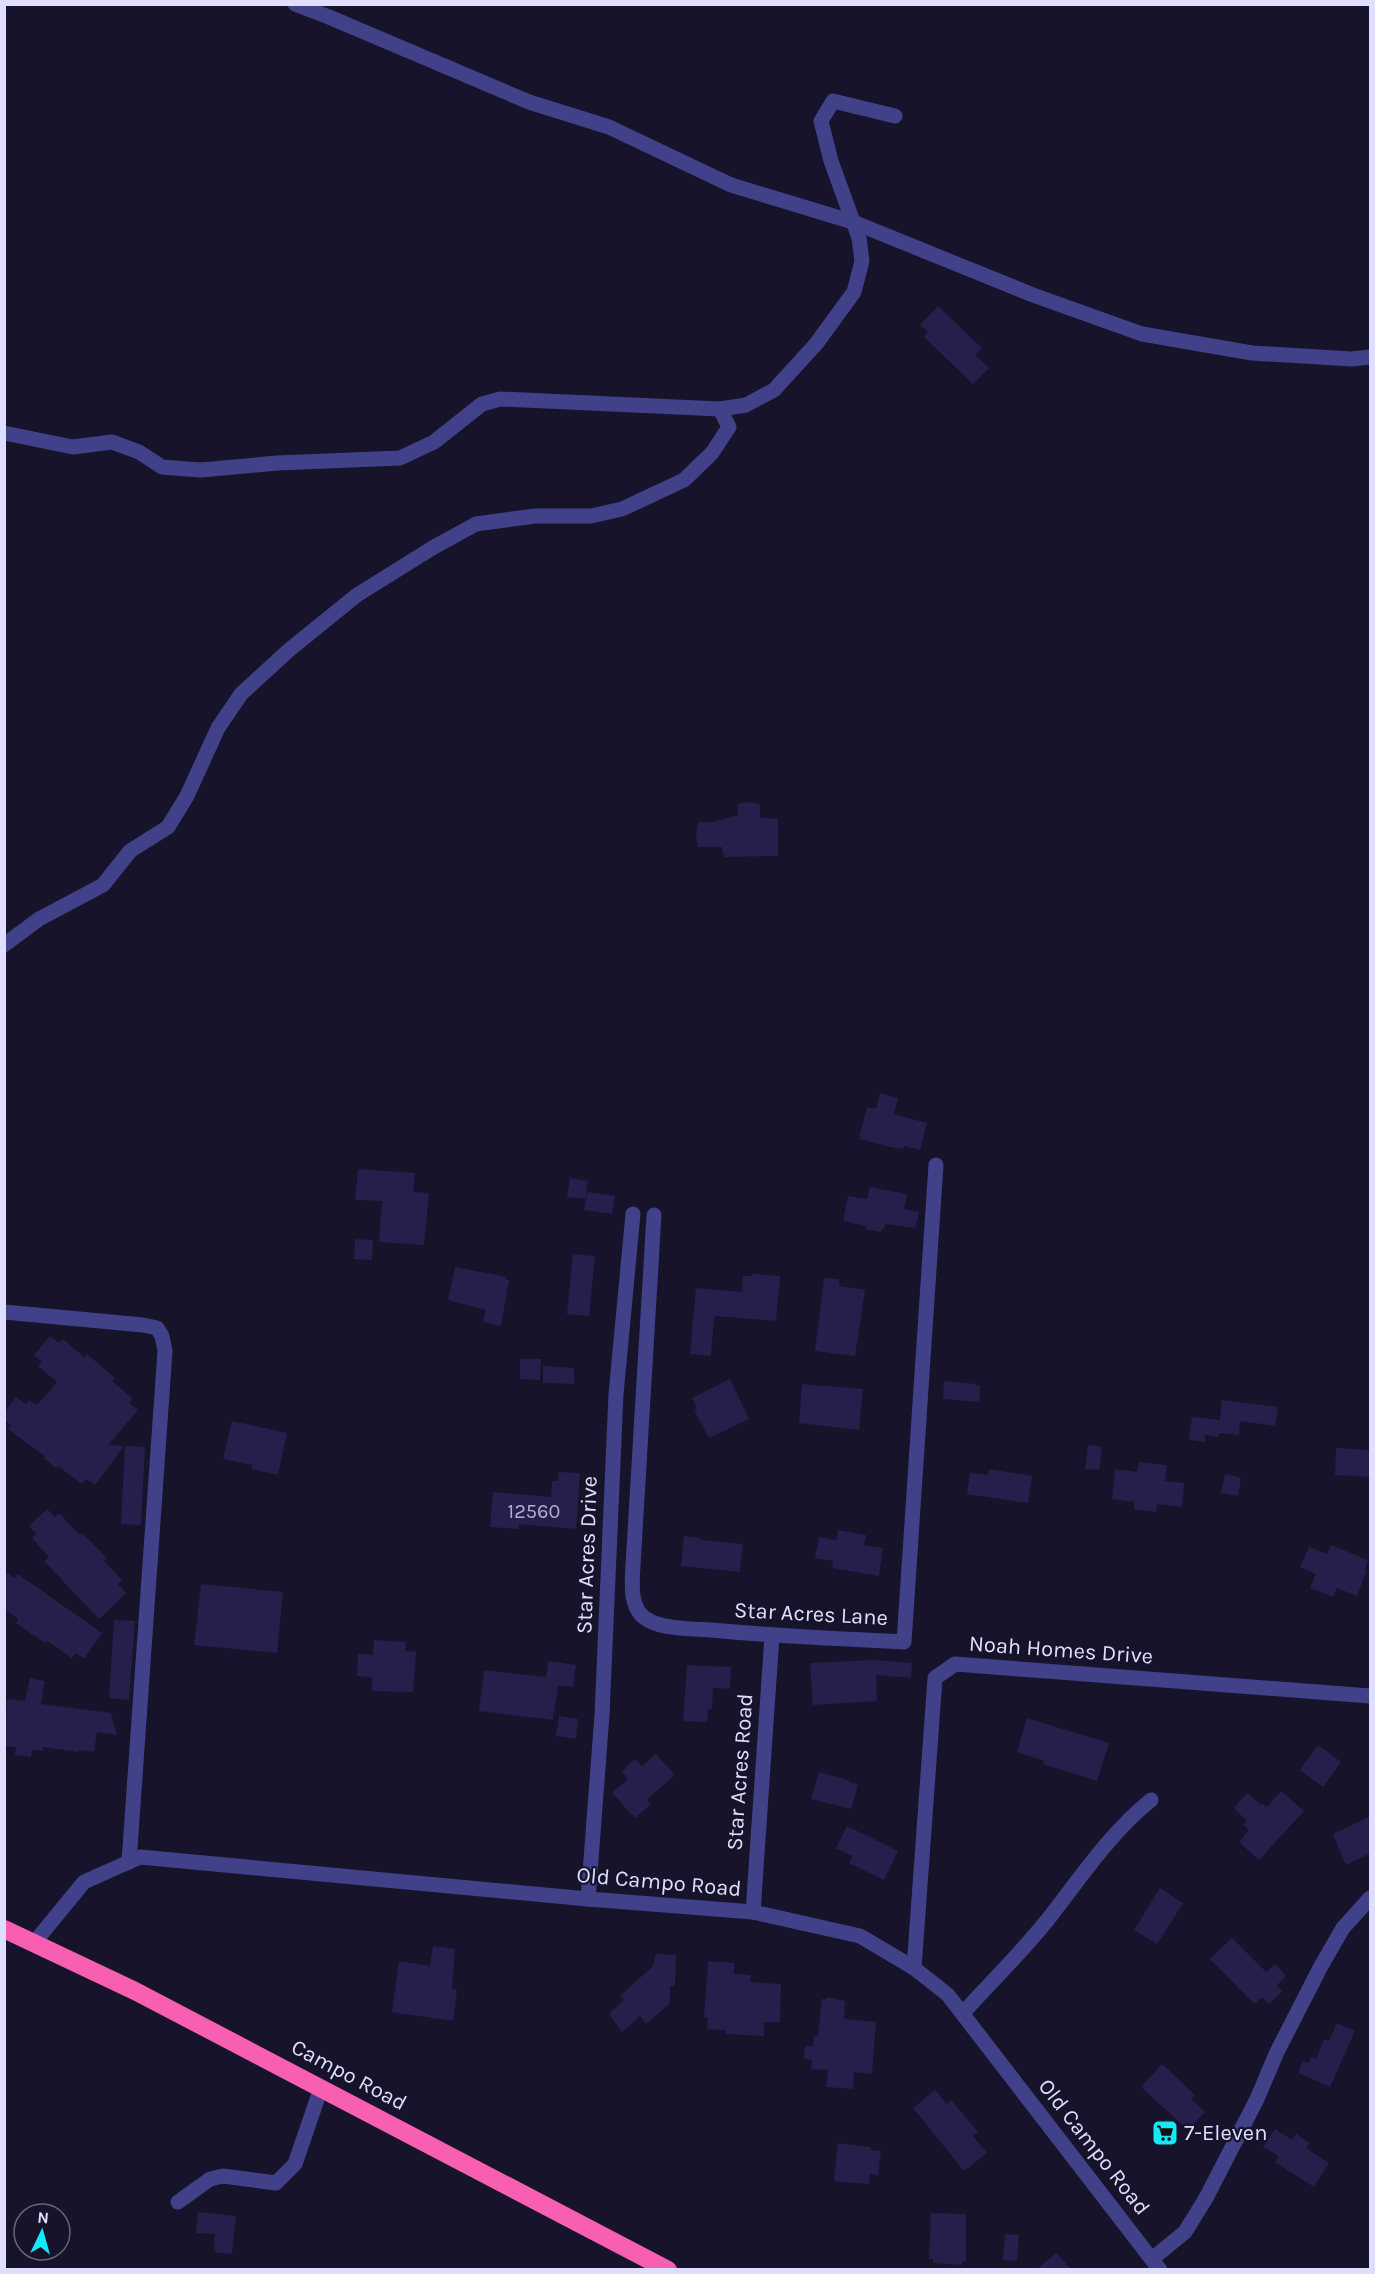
<svg xmlns="http://www.w3.org/2000/svg" width="1375" height="2274" font-family="Karla,sans-serif">
<style>
.building{fill:#261f4c}
.lines{fill:none;stroke-linecap:round;stroke-linejoin:round}
.minor{stroke:#404188;stroke-width:15}
.highway{stroke:#f95fb0;stroke-width:18}
.labels{text-anchor:middle;dominant-baseline:central;stroke-width:4.5;stroke-linejoin:round;paint-order:stroke}
.number-label{font-size:20px;fill:#b2aed2}
.street-label{font-size:22px;fill:#e0defe;stroke:#16132b}
.poi-label{font-size:22px;fill:#e0defe;stroke:#16132b;text-anchor:start}
</style>
<rect width="100%" height="100%" fill="#16132b"/>
<g class="building">
<polygon points="938,306 982,348 975,355 989,368 973,384 924,337 928,332 920,325"/>
<polygon points="749,802 760,804 760,818 778,819 778,856 724,857 722,847 698,847 696,835 698,822 712,822 738,815 738,804"/>
<polygon points="880,1093 898,1098 894,1114 927,1123 920,1150 904,1146 903,1149 891,1147 859,1139 867,1107 876,1109"/>
<polygon points="358,1169 415,1173 413,1192 429,1193 424,1245 379,1242 382,1201 355,1200"/>
<polygon points="570,1178 588,1181 585,1199 567,1197"/>
<polygon points="870,1187 907,1194 904,1209 919,1212 915,1228 885,1224 884,1229 881,1229 881,1232 865,1229 866,1226 843,1221 848,1196 867,1199"/>
<polygon points="587,1192 615,1196 612,1214 584,1210"/>
<polygon points="355,1239 373,1240 372,1260 354,1259"/>
<polygon points="573,1254 595,1256 589,1316 567,1314"/>
<polygon points="455,1267 507,1277 506,1280 509,1280 501,1326 483,1322 486,1310 448,1300"/>
<polygon points="752,1274 780,1276 776,1321 716,1316 714,1318 711,1356 690,1354 696,1288 742,1292 743,1276 752,1276"/>
<polygon points="824,1278 839,1279 839,1286 865,1290 855,1356 815,1351"/>
<polygon points="50,1336 59,1343 63,1339 85,1358 87,1354 115,1378 112,1381 132,1398 129,1403 138,1410 108,1445 124,1446 95,1485 86,1479 82,1484 58,1466 56,1468 43,1458 45,1456 8,1429 11,1425 4,1420 4,1413 16,1397 26,1404 29,1400 37,1405 57,1382 38,1366 42,1362 34,1355"/>
<polygon points="520,1359 541,1359 540,1380 520,1379"/>
<polygon points="543,1366 574,1368 574,1384 543,1383"/>
<polygon points="730,1379 749,1419 709,1438 694,1410 697,1408 692,1398"/>
<polygon points="944,1381 976,1384 975,1386 980,1386 979,1402 943,1399"/>
<polygon points="802,1384 863,1389 859,1430 799,1423"/>
<polygon points="1222,1400 1278,1407 1275,1426 1240,1421 1239,1435 1219,1433 1220,1430 1218,1437 1205,1435 1205,1442 1189,1440 1192,1417 1220,1420"/>
<polygon points="232,1421 287,1433 278,1475 252,1469 252,1465 223,1459"/>
<polygon points="1088,1445 1102,1447 1099,1470 1085,1469"/>
<polygon points="125,1446 145,1447 141,1525 121,1524"/>
<polygon points="1336,1448 1371,1450 1371,1477 1335,1475"/>
<polygon points="1139,1462 1167,1465 1165,1481 1184,1483 1182,1507 1157,1504 1156,1512 1134,1509 1134,1502 1112,1499 1115,1469 1137,1472"/>
<polygon points="989,1469 1032,1476 1028,1503 967,1494 970,1473 988,1475"/>
<polygon points="559,1472 580,1473 576,1529 519,1524 519,1529 490,1527 493,1492 551,1497 552,1481 558,1481"/>
<polygon points="1225,1474 1241,1478 1238,1496 1221,1493"/>
<polygon points="47,1509 55,1517 59,1513 80,1535 82,1533 107,1558 104,1561 122,1580 118,1584 126,1593 99,1619 44,1561 49,1557 32,1538 36,1534 29,1526"/>
<polygon points="838,1530 866,1535 864,1545 883,1548 879,1576 832,1568 833,1561 815,1558 819,1537 836,1540"/>
<polygon points="684,1536 701,1538 701,1540 743,1544 740,1572 681,1566"/>
<polygon points="1331,1545 1368,1560 1365,1569 1367,1570 1357,1596 1337,1588 1333,1597 1310,1588 1316,1574 1300,1567 1309,1547 1327,1554"/>
<polygon points="4,1571 15,1578 18,1574 102,1633 84,1659 76,1653 72,1658 47,1641 45,1643 16,1623 18,1619 4,1609"/>
<polygon points="201,1584 283,1592 277,1653 194,1645"/>
<polygon points="114,1620 135,1621 129,1700 109,1698"/>
<polygon points="374,1640 406,1642 405,1651 416,1652 413,1692 372,1691 372,1677 357,1676 358,1654 373,1655"/>
<polygon points="873,1660 912,1663 911,1678 876,1675 877,1701 813,1705 810,1663"/>
<polygon points="548,1661 576,1665 573,1687 558,1685 553,1720 479,1711 484,1670 546,1677"/>
<polygon points="687,1665 731,1667 730,1689 713,1688 712,1709 708,1709 707,1722 683,1721"/>
<polygon points="30,1678 45,1681 41,1704 111,1713 117,1735 97,1732 94,1752 79,1750 78,1752 43,1747 42,1751 32,1750 31,1757 15,1755 16,1747 4,1746 7,1699 25,1701"/>
<polygon points="559,1716 578,1719 576,1739 556,1736"/>
<polygon points="1027,1718 1109,1743 1097,1781 1043,1764 1044,1761 1017,1752"/>
<polygon points="1318,1745 1341,1762 1323,1787 1300,1770"/>
<polygon points="656,1754 675,1775 647,1799 651,1804 635,1818 612,1793 628,1779 622,1771 635,1759 642,1766"/>
<polygon points="819,1772 849,1780 849,1782 858,1785 851,1809 811,1799"/>
<polygon points="1281,1791 1304,1811 1259,1860 1239,1842 1249,1830 1243,1825 1247,1821 1234,1808 1247,1793 1261,1805 1263,1804 1267,1807"/>
<polygon points="1371,1816 1371,1853 1346,1865 1333,1834"/>
<polygon points="847,1826 898,1851 884,1880 849,1863 852,1856 836,1848"/>
<polygon points="1160,1888 1183,1903 1157,1944 1134,1930"/>
<polygon points="1232,1938 1266,1972 1275,1964 1286,1976 1277,1985 1282,1992 1269,2004 1262,1997 1254,2004 1210,1959"/>
<polygon points="433,1946 455,1949 452,1989 457,1990 453,2021 392,2012 399,1961 430,1966"/>
<polygon points="656,1954 676,1955 675,1986 670,1986 670,2003 646,2024 640,2016 622,2032 609,2014 624,2000 620,1996 653,1966"/>
<polygon points="708,1961 734,1963 734,1974 751,1975 750,1982 781,1984 780,2022 764,2022 764,2036 725,2034 726,2030 707,2029 708,2018 704,2017"/>
<polygon points="827,1997 845,2001 844,2019 876,2022 872,2074 854,2072 853,2089 826,2087 828,2070 811,2069 812,2060 804,2059 805,2046 813,2046 814,2036 818,2036 822,1999 827,1999"/>
<polygon points="1337,2023 1355,2031 1330,2087 1298,2073 1303,2061 1308,2063 1311,2057 1316,2059 1324,2039 1329,2041"/>
<polygon points="1162,2064 1195,2095 1191,2099 1205,2112 1188,2130 1141,2087"/>
<polygon points="935,2090 947,2104 951,2100 978,2132 973,2136 987,2153 964,2171 913,2108"/>
<polygon points="1275,2129 1292,2140 1296,2134 1310,2143 1306,2148 1329,2163 1314,2187 1275,2162 1279,2156 1263,2147"/>
<polygon points="838,2143 871,2147 870,2150 881,2151 878,2175 870,2174 869,2184 866,2184 834,2181"/>
<polygon points="198,2212 236,2216 232,2254 214,2252 215,2234 196,2233"/>
<polygon points="931,2213 966,2214 966,2261 962,2261 962,2265 933,2263 933,2259 929,2259"/>
<polygon points="1005,2234 1019,2235 1017,2261 1003,2260"/>
<polygon points="1057,2253 1071,2270 1035,2270"/>
</g>
<g class="lines">
<g class="minor">
<polyline points="295,4 329,17 529,102 609,127 731,185 853,222 1033,295 1142,334 1252,353 1352,359 1370,357"/>
<polyline points="4,433 73,447 112,442 139,452 162,467 201,470 277,463 400,458 434,442 482,404 500,399 720,409 746,405 774,390 816,344 854,292 862,261 859,238 831,161 821,121 833,101 895,116"/>
<polyline points="4,945 39,919 103,885 130,851 168,827 187,796 218,728 241,694 289,650 357,595 434,547 476,524 535,516 591,516 622,509 684,480 712,453 729,427 720,409"/>
<path d="M654,1215L633,1565C632,1583 629,1610 648,1620C663,1629 694,1629 711,1630C775,1636 840,1639 904,1642L936,1165"/>
<polyline points="4,1312 143,1325 157,1328 162,1336 165,1351 129,1862"/>
<polyline points="588,1899 602,1715 616,1394 633,1214"/>
<polyline points="753,1912 772,1636"/>
<polyline points="34,1943 84,1882 140,1857 588,1899 753,1912 860,1936 914,1968 948,1995 1160,2270"/>
<polyline points="914,1968 935,1678 955,1664 1370,1696"/>
<path d="M963,2013C991,1982 1023,1951 1049,1918C1081,1877 1110,1833 1151,1800"/>
<polyline points="178,2202 210,2179 223,2176 276,2183 295,2164 321,2088"/>
<polyline points="1152,2259 1185,2232 1206,2198 1257,2099 1277,2052 1321,1966 1343,1928 1370,1898"/>
</g>
<polyline class="highway" points="4,1929 135,1991 668,2270"/>
</g>
<defs>
<g id="supermarket-square" transform="scale(1.35)"><rect x="-9" y="-9" width="18" height="18" rx="4" fill="#13eaf6" stroke="#16132b"/><path d="M-6-5.5h2.5l.6 2H6L4.5 2H-2.5L-4.4-4H-6ZM-1.5 3.2a1.3 1.3 0 1 0 .1 0ZM3 3.2a1.3 1.3 0 1 0 .1 0Z" fill="#111"/></g>
</defs>
<g fill-rule="evenodd">
<use href="#supermarket-square" x="1165" y="2133"/>
</g>
<g class="labels">
<g class="number-label">
<text x="534" y="1511">12560</text>
</g>
<g class="street-label">
<text transform="translate(587 1555) rotate(-88)">Star Acres Drive</text>
<text transform="translate(811 1614) rotate(3)">Star Acres Lane</text>
<text transform="translate(1061 1650) rotate(4)">Noah Homes Drive</text>
<text transform="translate(740 1772) rotate(-86)">Star Acres Road</text>
<text transform="translate(659 1882) rotate(5)">Old Campo Road</text>
<text transform="translate(349 2075) rotate(28)">Campo Road</text>
<text transform="translate(1094 2147) rotate(52)">Old Campo Road</text>
</g>
<g class="poi-label">
<text x="1184" y="2133">7-Eleven</text>
</g>
</g>
<rect width="1375" height="2274" fill="none" stroke="#e0defe" stroke-width="12"/>
<g transform="translate(42 2232) rotate(5)"><circle r="28" fill="#16132b" stroke="#67647f" stroke-width="1.5"/>
<path d="M0-4.5L10 22L0 15L-10 22Z" fill="#13eaf6"/>
<text y="-9" font-size="16" font-weight="bold" text-anchor="middle" fill="#e0defe">N</text>
</g>
</svg>
